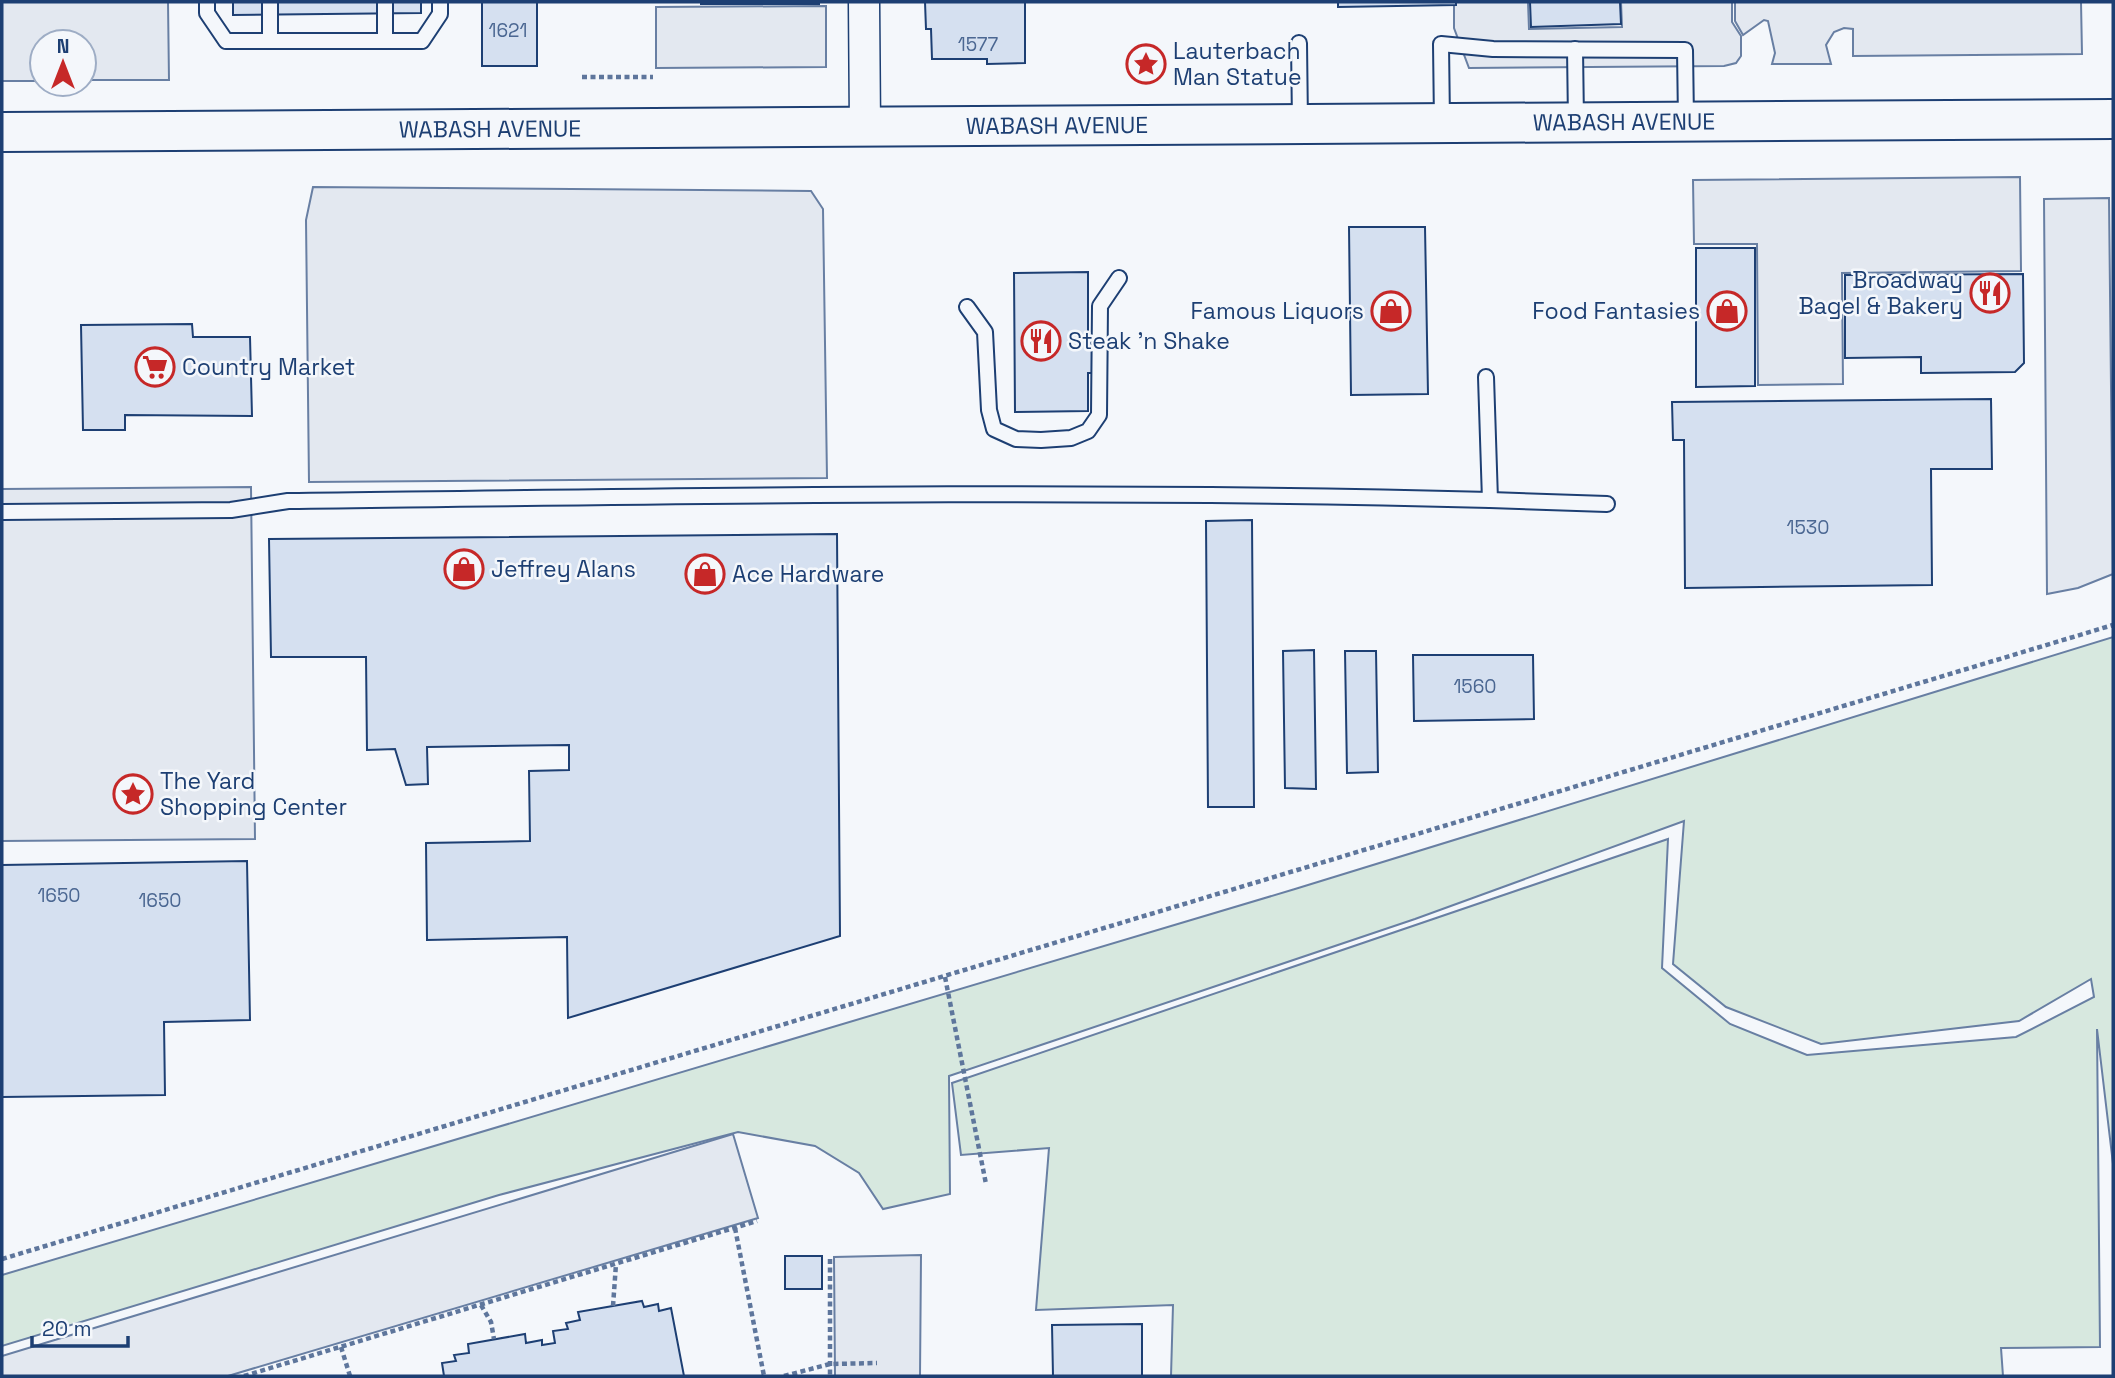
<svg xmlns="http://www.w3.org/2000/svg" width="2115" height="1378" font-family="'Space Grotesk',sans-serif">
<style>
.green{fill:#d7e8df;stroke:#687fa3;stroke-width:2}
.parking{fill:#e3e8f0;stroke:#687fa3;stroke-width:2}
.building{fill:#d5e0f0;stroke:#1d3f73;stroke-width:2}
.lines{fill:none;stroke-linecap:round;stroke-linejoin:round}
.lane-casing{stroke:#1d3f73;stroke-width:18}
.street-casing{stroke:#1d3f73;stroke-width:33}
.primary-casing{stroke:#1d3f73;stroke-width:42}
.path{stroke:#5e769c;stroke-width:4.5;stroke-dasharray:5 3.5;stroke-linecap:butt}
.lane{stroke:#f4f7fb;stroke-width:14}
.street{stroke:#f4f7fb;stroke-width:30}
.primary{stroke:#f4f7fb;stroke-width:38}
.labels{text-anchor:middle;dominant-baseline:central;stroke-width:5;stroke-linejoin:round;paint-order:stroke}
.number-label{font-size:19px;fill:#4b6792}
.poi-label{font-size:23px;fill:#1d3f73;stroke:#f4f7fb;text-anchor:start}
.street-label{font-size:23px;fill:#1d3f73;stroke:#f4f7fb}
</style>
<rect width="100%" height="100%" fill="#f4f7fb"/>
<polygon class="green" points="2113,637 2113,1164 2097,1029 2100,1347 2001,1348 2003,1376 1171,1376 1173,1305 1036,1310 1049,1148 961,1155 952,1083 1668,839 1662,968 1730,1024 1807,1055 2016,1037 2094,997 2091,979 2019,1021 1821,1044 1726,1007 1673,964 1684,821 1415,919 949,1076 950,1194 883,1209 859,1173 815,1146 738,1132 499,1195 2,1346 2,1275 1295,889"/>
<g class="parking">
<polygon points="2,2 168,2 169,80 84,80 84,42 42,42 42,81 2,81"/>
<polygon points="1454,2 1528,2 1529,29 1622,27 1621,2 1732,2 1732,22 1741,36 1741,56 1736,63 1724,66 1469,68 1454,28"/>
<polygon points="1735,2 2081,2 2082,54 1853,56 1853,29 1844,28 1834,32 1826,45 1831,64 1772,64 1775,53 1768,21 1764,20 1743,35 1735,21"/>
<polygon points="826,6 826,67 656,68 656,7"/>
<polygon points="2020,177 2021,271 1842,273 1843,384 1758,385 1757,244 1694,244 1693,180"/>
<polygon points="313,187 811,191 823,209 827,478 309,482 306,220"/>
<polygon points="2109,198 2113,574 2078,588 2047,594 2044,199"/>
<polygon points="251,487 255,839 2,841 2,489"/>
<polygon points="733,1134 758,1218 228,1376 2,1376 2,1356"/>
<polygon points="921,1255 920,1376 835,1376 834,1257"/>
</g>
<g class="building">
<polygon points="233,2 421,2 421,13 233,15"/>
<rect x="482" y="2" width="55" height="64"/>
<rect x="701" y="2" width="118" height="2"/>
<polygon points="925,2 1025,2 1025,63 987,64 987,59 932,59 931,29 926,29"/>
<polygon points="1338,2 1456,2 1456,5 1338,7"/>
<polygon points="1530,2 1620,2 1621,24 1531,27"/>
<polygon points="1349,227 1425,227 1428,394 1351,395"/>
<polygon points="1696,248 1755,248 1755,386 1696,387"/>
<polygon points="1088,272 1088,343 1094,343 1094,373 1088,373 1088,411 1015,412 1014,273"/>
<polygon points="2023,274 2024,363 2015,372 1921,373 1921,357 1845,358 1845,275"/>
<polygon points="192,324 193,337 250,337 252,416 125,415 125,430 83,430 81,325"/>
<polygon points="1991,399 1992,469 1931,469 1932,585 1685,588 1684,440 1673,440 1672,402"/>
<polygon points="1252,520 1254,807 1208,807 1206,521"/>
<polygon points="837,534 840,936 568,1018 567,937 427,940 426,843 530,841 529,771 569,770 569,745 427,747 428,784 406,785 395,749 367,750 366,657 271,657 269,539"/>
<polygon points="1314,650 1316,789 1285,788 1283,651"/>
<polygon points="1345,651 1376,651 1378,772 1347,773"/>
<polygon points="1413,655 1533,655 1534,719 1414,721"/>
<polygon points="247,861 250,1020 164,1022 165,1095 2,1097 2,865"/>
<rect x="785" y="1256" width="37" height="33"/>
<polygon points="642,1301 644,1307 658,1304 659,1311 671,1308 684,1376 444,1376 442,1363 456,1361 454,1355 469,1353 468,1344 525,1334 526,1343 542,1340 542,1345 555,1343 553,1331 568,1329 566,1323 580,1320 578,1312"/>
<polygon points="1142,1324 1142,1376 1053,1376 1052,1325"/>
</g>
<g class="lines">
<g class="lane-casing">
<g id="lane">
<polyline points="207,2 207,13 226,41 422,41 440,14 440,2"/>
<polyline points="270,2 270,41"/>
<polyline points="385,2 385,41"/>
<polyline points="1299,43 1300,123"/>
<polyline points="1575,49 1576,121"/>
<polyline points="1442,122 1441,44 1493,49 1685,50 1686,120"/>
<polyline points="967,307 985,332 989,410 994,429 1016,439 1041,440 1071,438 1088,431 1099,415 1100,306 1119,278"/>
<polyline points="1490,500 1607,504"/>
<path d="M2,512L231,510L288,501C688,496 1089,489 1490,500L1486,377"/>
</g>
</g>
<g class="street-casing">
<polyline id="street" points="864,2 865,127"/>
</g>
<g class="primary-casing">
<g id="primary">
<path id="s1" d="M2,132L2113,119"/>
</g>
</g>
<g class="path">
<polyline points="582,77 653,77"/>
<polyline points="945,977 986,1184"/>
<polyline points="735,1228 764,1376"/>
<polyline points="2,1259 2113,625"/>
<polyline points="830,1259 830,1376"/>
<polyline points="481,1305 491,1322 494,1339"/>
<polyline points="613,1306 616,1264"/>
<polyline points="341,1347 350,1376"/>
<polyline points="244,1376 757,1221"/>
<polyline points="784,1376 830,1364 877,1363"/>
</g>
<use href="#lane" class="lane"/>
<use href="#street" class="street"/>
<use href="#primary" class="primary"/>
</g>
<defs>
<g id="sight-ring" transform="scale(2.0125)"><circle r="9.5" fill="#f4f7fb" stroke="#c62828" stroke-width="1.5"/><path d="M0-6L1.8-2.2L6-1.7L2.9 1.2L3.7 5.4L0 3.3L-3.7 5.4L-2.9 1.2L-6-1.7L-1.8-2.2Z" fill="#c62828"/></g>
<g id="restaurant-ring" transform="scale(2.0125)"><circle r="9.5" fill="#f4f7fb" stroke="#c62828" stroke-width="1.5"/><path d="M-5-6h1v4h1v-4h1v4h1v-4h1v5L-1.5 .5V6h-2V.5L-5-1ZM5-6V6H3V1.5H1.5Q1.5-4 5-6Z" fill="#c62828"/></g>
<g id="shop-ring" transform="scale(2.0125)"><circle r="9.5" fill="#f4f7fb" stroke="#c62828" stroke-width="1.5"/><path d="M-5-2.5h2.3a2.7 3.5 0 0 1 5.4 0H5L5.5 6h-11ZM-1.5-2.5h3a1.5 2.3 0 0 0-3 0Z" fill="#c62828"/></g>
<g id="supermarket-ring" transform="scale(2.0125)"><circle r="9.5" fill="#f4f7fb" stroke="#c62828" stroke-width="1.5"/><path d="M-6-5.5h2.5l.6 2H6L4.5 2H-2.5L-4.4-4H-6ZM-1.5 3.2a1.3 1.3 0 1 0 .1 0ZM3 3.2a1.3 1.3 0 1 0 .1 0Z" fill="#c62828"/></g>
</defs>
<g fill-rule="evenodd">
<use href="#sight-ring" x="1146" y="64"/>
<use href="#restaurant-ring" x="1990" y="293"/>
<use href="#shop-ring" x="1391" y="311"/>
<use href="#shop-ring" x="1727" y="311"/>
<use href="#restaurant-ring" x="1041" y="341"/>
<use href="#supermarket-ring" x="155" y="367"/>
<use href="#shop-ring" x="464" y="569"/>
<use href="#shop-ring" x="705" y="574"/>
<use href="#sight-ring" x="133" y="794"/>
</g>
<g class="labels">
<g class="number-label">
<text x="508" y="30">1621</text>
<text x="978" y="44">1577</text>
<text x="1808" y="527">1530</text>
<text x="1475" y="686">1560</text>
<text x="59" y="895">1650</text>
<text x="160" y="900">1650</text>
</g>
<g class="poi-label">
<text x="1173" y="51">Lauterbach<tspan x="1173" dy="26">Man Statue</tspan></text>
<text x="1963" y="280" text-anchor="end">Broadway<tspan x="1963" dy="26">Bagel &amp; Bakery</tspan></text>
<text x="1364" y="311" text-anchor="end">Famous Liquors</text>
<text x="1700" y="311" text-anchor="end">Food Fantasies</text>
<text x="1068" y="341">Steak 'n Shake</text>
<text x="182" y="367">Country Market</text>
<text x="491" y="569">Jeffrey Alans</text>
<text x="732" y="574">Ace Hardware</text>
<text x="160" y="781">The Yard<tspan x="160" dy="26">Shopping Center</tspan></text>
</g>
<g class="street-label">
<text stroke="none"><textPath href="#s1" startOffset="1622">WABASH AVENUE</textPath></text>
<text stroke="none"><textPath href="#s1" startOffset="1055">WABASH AVENUE</textPath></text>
<text stroke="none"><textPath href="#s1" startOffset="488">WABASH AVENUE</textPath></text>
</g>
</g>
<rect width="2115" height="1378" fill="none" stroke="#1d3f73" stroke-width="7"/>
<g transform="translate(63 63)"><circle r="33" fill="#f4f7fb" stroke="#9eadc5" stroke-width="2"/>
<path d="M0-5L12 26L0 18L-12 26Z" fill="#c62828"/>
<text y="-10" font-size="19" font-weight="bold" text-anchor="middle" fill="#1d3f73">N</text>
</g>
<path d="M32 1336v10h96v-10" fill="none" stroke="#1d3f73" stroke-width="3.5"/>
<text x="42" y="1336" font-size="21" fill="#1d3f73" stroke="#f4f7fb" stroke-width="5" paint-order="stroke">20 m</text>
</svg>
